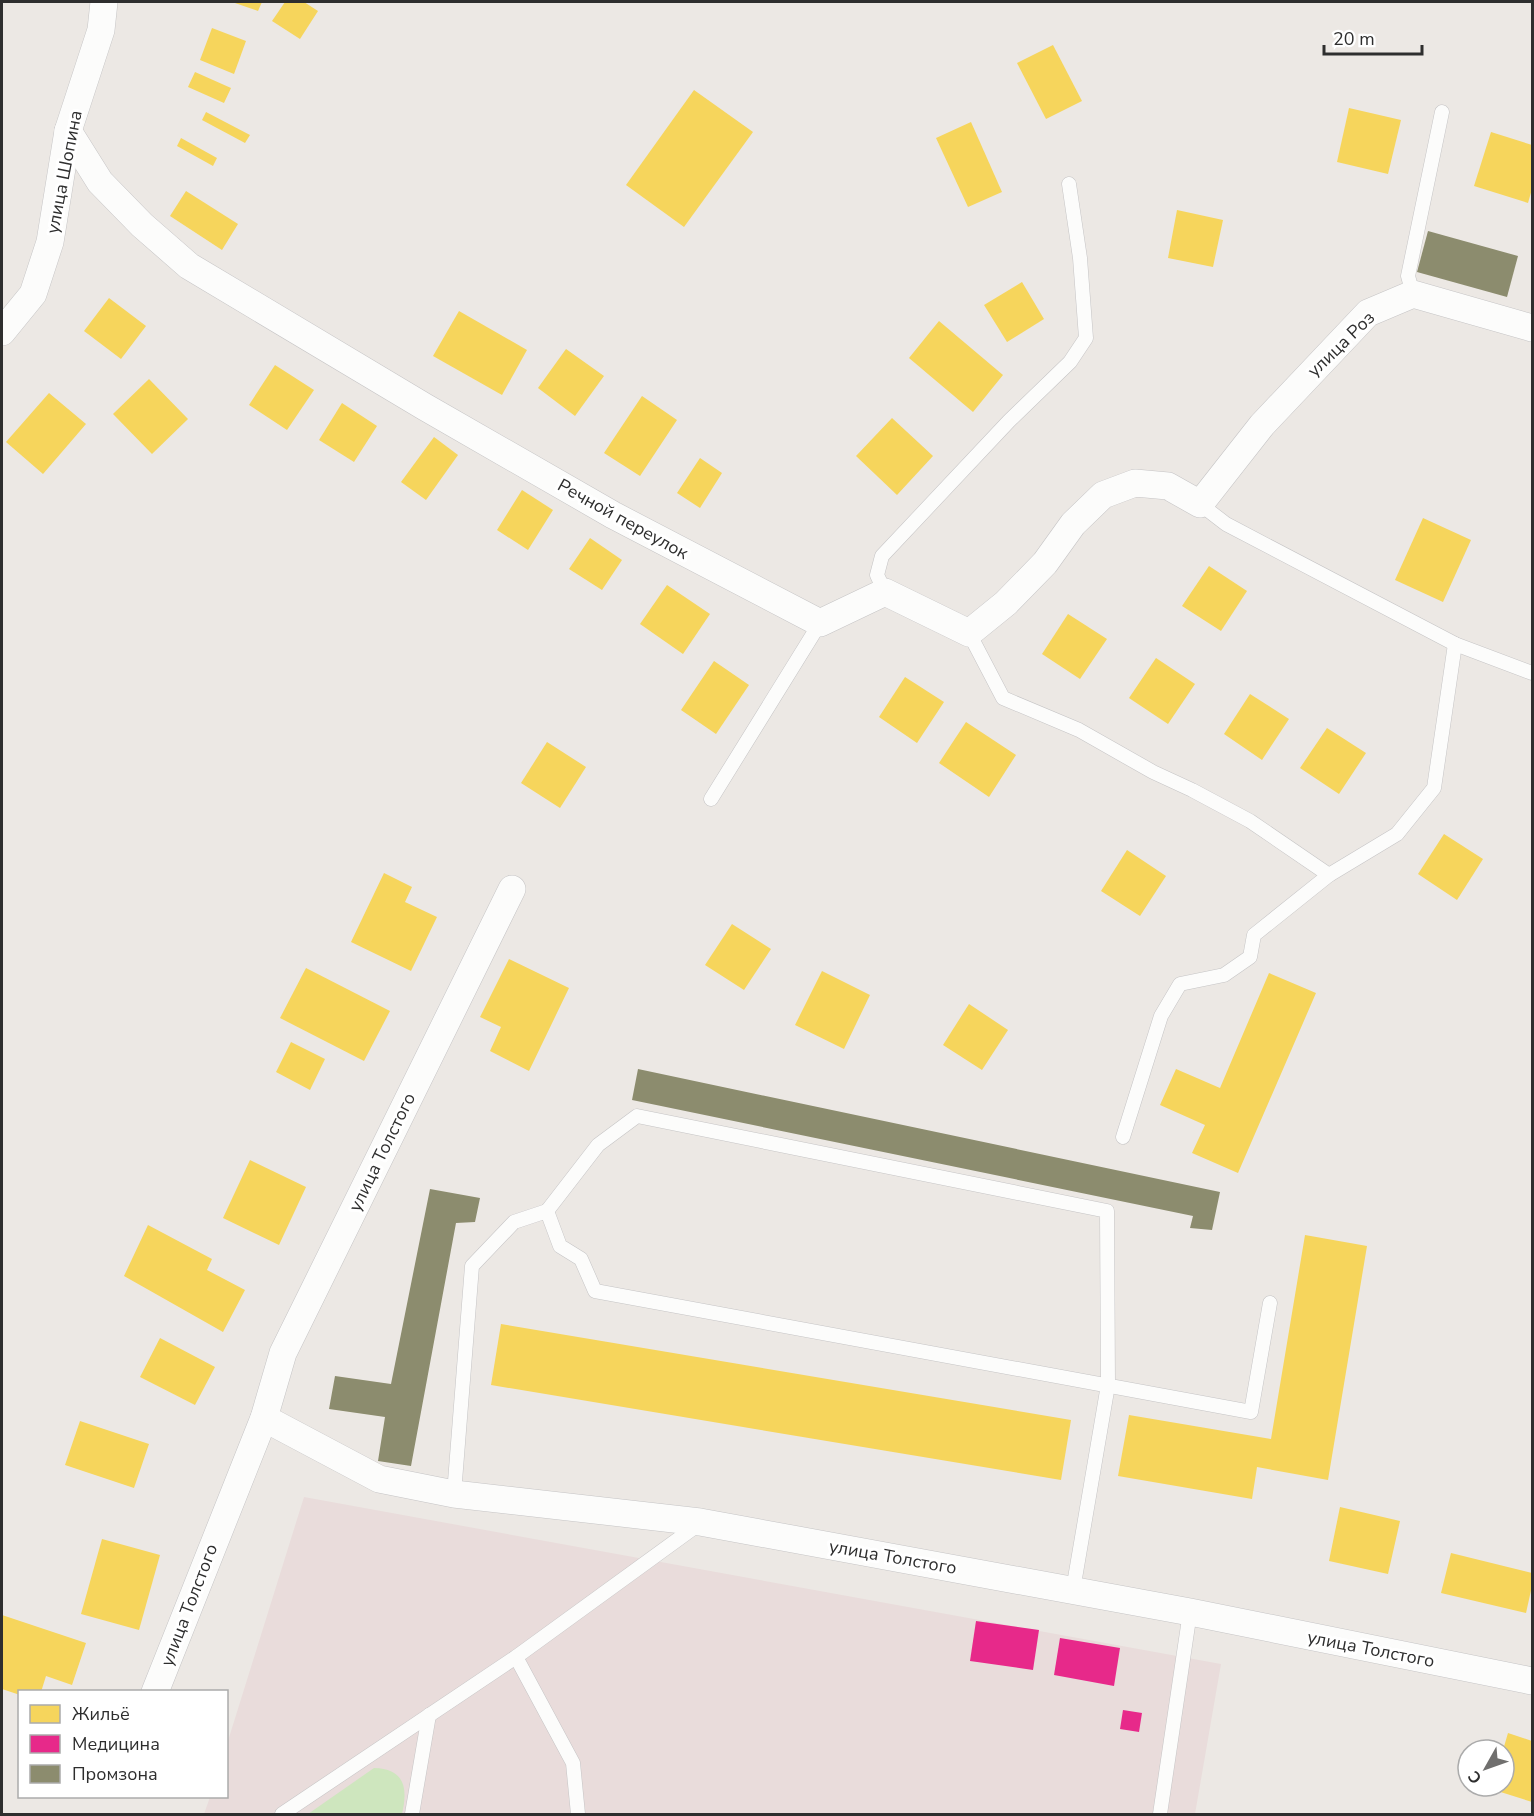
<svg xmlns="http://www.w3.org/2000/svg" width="1534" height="1816" font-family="'Nunito Sans',sans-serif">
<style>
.medical{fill:#e9dcdb}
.green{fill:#cee6be}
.homes{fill:#f6d55c}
.health{fill:#e7298a}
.industry{fill:#8c8c6e}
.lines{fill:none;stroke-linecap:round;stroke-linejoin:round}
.lane-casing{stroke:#c5c4c5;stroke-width:15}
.street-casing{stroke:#c5c4c5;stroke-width:28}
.lane{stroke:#fcfcfb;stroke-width:14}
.street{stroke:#fcfcfb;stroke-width:27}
.labels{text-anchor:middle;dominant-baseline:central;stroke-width:6;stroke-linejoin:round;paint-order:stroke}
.street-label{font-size:18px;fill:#2e2e2e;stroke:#fff}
</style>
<rect width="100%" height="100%" fill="#ece8e4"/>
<polygon class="medical" points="304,1497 1221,1664 1195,1814 204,1814 210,1797 226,1796 227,1744"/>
<path class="green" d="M374,1768C405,1769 408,1788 402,1814H308Z"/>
<g class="homes">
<polygon points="232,2 262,2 258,11"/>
<polygon points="285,2 304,2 318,11 300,39 272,21"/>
<polygon points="212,28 246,41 234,74 200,60"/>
<polygon points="1053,45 1082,101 1046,119 1017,63"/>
<polygon points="195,72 231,88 224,103 188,87"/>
<polygon points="694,90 753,132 684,227 626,185"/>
<polygon points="1349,108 1401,120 1388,174 1337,162"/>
<polygon points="206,112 250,135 245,143 202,120"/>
<polygon points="971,122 1002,192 968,207 936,138"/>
<polygon points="1491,132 1532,145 1532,189 1528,203 1474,186"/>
<polygon points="181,138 217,158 213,166 177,146"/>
<polygon points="186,191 238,224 222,250 170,216"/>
<polygon points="1177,210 1223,220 1213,267 1168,258"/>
<polygon points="1022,282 1044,319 1007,342 984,305"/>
<polygon points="109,298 146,326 121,359 84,331"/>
<polygon points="459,311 527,350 502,395 433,356"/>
<polygon points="939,321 1003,375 973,412 909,358"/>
<polygon points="566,349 604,376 575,416 538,388"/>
<polygon points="275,365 314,390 287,430 249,405"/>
<polygon points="149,379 188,419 152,454 113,414"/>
<polygon points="49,393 86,424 43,474 6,442"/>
<polygon points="642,396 677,420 640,476 604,453"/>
<polygon points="342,403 377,426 354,462 319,440"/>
<polygon points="892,418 933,456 897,495 856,456"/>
<polygon points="434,437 458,455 426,500 401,482"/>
<polygon points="700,458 722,473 700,508 677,493"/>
<polygon points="522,490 553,510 528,550 497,530"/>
<polygon points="1423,518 1471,540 1443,602 1395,580"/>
<polygon points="590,538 622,560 602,590 569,569"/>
<polygon points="1209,566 1247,591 1221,631 1182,606"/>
<polygon points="667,585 710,614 683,654 640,624"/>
<polygon points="1068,614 1107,639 1080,679 1042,654"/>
<polygon points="1156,658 1195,684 1168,724 1129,698"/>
<polygon points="714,661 749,685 716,734 681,710"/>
<polygon points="905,677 944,702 917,743 879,717"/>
<polygon points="1250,694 1289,719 1262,760 1224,734"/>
<polygon points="966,722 1016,755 989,797 939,763"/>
<polygon points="1327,728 1366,753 1339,794 1300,768"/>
<polygon points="547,742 586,767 560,808 521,783"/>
<polygon points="1444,834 1483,859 1457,900 1418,874"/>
<polygon points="1127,850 1166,876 1140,916 1101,891"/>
<polygon points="384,873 412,887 405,902 437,917 411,971 351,942"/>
<polygon points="732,924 771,949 744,990 705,965"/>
<polygon points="509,959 569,988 529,1071 490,1051 501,1027 480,1017"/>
<polygon points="306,968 390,1011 364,1061 280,1018"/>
<polygon points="822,971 870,995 844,1049 795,1025"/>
<polygon points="1269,973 1316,993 1238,1173 1192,1153 1205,1125 1160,1105 1176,1069 1220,1088"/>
<polygon points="969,1004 1008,1030 982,1070 943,1045"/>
<polygon points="291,1042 325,1059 310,1090 276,1072"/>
<polygon points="250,1160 306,1187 279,1245 223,1218"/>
<polygon points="148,1225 212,1259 207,1270 245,1290 223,1332 124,1276"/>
<polygon points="1305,1235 1367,1246 1328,1480 1257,1467 1252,1499 1118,1476 1129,1415 1271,1439"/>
<polygon points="501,1324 1071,1420 1061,1480 491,1385"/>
<polygon points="160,1338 215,1367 195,1405 140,1377"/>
<polygon points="80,1421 149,1444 134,1488 65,1465"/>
<polygon points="1340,1507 1400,1521 1388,1574 1329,1561"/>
<polygon points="102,1539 160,1555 139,1630 81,1614"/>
<polygon points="1451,1553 1532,1573 1532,1586 1526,1613 1441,1593"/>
<polygon points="2,1615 86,1643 72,1685 46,1676 41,1692 20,1692 20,1695 2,1689"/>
<polygon points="1508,1733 1532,1741 1532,1802 1491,1789 1492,1786 1504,1786 1503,1750"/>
</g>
<g class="health">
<polygon points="976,1621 1039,1630 1033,1670 970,1661"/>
<polygon points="1060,1638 1120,1648 1114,1686 1054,1675"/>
<polygon points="1123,1710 1142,1713 1139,1732 1120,1729"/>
</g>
<g class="industry">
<polygon points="1428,231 1518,256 1507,297 1417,272"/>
<polygon points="638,1069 1220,1192 1212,1230 1190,1228 1193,1216 632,1100"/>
<polygon points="430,1189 480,1198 475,1222 456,1223 411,1466 378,1461 385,1417 329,1409 335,1376 391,1384"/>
</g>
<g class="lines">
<g class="lane-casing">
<g id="lane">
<polyline points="1413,294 1408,276 1442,112"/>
<polyline points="1200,504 1226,524 1455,644 1532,673"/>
<polyline points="885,592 877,575 882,556 1009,421 1070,362 1086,338 1080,258 1069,184"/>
<polyline points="969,633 1003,698 1079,730 1153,772 1192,790 1250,821 1329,875"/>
<polyline points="711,799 820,623"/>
<polyline points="1123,1137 1161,1016 1180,984 1224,975 1250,957 1254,935 1329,875 1397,834 1434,788 1455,644"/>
<polyline points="547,1211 598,1145 637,1116 1107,1211 1108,1385 1073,1590"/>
<polyline points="454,1494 472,1266 514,1222 547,1211 560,1246 581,1259 595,1291 1251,1412 1270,1303"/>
<polyline points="516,1657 573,1763 578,1814"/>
<polyline points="282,1814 516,1657 699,1524"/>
<polyline points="412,1814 429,1715"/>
<polyline points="1160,1814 1190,1612"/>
</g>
</g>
<g class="street-casing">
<g id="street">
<polyline points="68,131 100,182 142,225 189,266 425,407 613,515 820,623 885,592 969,633 1006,603 1045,563 1073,524 1103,495 1135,483 1168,486 1200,504 1262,425 1368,313 1413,294 1532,328"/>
<polyline points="2,332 33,294 50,242 68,131 101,30 104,2"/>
<polyline points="264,1418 379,1479 454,1494 700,1522 1190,1612 1532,1681"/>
<polyline points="155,1692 264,1418 283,1353 512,889"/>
</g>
</g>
<use href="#lane" class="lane"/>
<use href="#street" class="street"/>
</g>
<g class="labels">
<g class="street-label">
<text transform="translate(64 172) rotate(-79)">улица Шопина</text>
<text transform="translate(1341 344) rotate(-44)">улица Роз</text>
<text transform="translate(623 519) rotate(29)">Речной переулок</text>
<text transform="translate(382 1152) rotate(-64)">улица Толстого</text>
<text transform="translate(893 1557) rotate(10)">улица Толстого</text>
<text transform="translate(189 1605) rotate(-69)">улица Толстого</text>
<text transform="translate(1371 1649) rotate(11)">улица Толстого</text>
</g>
</g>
<rect width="1534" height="1816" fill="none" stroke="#2e2e2e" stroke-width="6"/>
<rect x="18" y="1690" width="210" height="108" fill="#ffffff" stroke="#ababab" stroke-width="1.5"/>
<rect x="30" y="1705" width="30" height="18" fill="#f6d55c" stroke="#ababab" stroke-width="1.5"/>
<text x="72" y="1720" font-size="18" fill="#2e2e2e">Жильё</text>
<rect x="30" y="1735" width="30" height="18" fill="#e7298a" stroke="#ababab" stroke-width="1.5"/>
<text x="72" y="1750" font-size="18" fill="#2e2e2e">Медицина</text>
<rect x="30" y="1765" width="30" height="18" fill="#8c8c6e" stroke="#ababab" stroke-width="1.5"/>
<text x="72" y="1780" font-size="18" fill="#2e2e2e">Промзона</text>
<g transform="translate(1486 1768) rotate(230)"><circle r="28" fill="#ffffff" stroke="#ababab" stroke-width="1.5"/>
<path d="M0-4.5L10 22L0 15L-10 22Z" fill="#706f6e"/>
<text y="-9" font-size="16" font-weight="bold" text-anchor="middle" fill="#2e2e2e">С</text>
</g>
<path d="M1324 45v9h98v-9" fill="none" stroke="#2e2e2e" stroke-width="3"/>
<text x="1333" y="45" font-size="18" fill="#2e2e2e" stroke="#ffffff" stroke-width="4.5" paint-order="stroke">20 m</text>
</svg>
